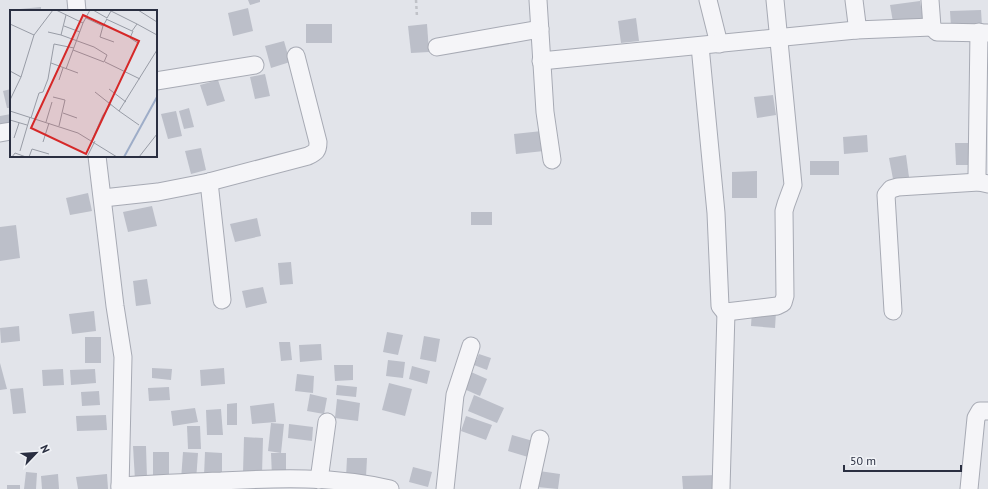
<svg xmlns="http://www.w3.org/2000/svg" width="988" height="489" font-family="'PT Sans',sans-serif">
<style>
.building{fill:#bcbfc9}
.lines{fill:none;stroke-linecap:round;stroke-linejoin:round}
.minor-casing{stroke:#a7aab4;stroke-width:19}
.path{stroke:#c0c2c8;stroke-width:2.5;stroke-dasharray:3 3;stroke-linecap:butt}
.minor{stroke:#f5f5f8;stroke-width:17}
.inset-river{fill:none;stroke:#9eadc8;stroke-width:2}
.inset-road{fill:none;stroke:#989ca6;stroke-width:1}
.view{fill:#d62828;fill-opacity:0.15;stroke:#d62828;stroke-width:2}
.inset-edge{fill:none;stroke:#2a2f41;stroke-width:2}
</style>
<rect width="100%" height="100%" fill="#e2e4ea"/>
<g class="building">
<polygon points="248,0 260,0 260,2 250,5"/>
<polygon points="920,1 923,18 893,22 890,5"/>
<polygon points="41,7 41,11 20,11 20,9"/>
<polygon points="248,8 253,31 233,36 228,13"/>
<polygon points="981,10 982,26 951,27 950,11"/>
<polygon points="636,18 639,41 621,43 618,21"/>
<rect x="306" y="24" width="26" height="19"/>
<polygon points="427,24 429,52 411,53 408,26"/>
<polygon points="284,41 290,62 271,68 265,46"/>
<polygon points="265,74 270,96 255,99 250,77"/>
<polygon points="218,80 225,101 207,106 200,85"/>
<polygon points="11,89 11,108 7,108 3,91"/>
<polygon points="773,95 776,115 757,118 754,97"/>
<polygon points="189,108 194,127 184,129 179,111"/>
<polygon points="176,111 182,136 168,139 161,114"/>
<polygon points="11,114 11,127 0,129 0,116"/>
<polygon points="542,131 544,151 516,154 514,134"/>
<polygon points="867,135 868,152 844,154 843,137"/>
<polygon points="955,143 971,143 972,165 956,165"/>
<polygon points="201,148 206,170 191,174 185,151"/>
<polygon points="906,155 909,177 893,179 889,158"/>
<rect x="810" y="161" width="29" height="14"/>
<polygon points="757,171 757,198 732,198 732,172"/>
<polygon points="88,193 92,211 70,215 66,198"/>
<polygon points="152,206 157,226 128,232 123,212"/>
<rect x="471" y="212" width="21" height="13"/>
<polygon points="257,218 261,236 235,242 230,224"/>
<polygon points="16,225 20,258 0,261 0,227"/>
<polygon points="291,262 293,284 280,285 278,263"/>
<polygon points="147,279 151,304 136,306 133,281"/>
<polygon points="263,287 267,303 246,308 242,291"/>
<polygon points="752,310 776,312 775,328 751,326"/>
<polygon points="94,311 96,331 72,334 69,314"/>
<polygon points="19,326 20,341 1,343 0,328"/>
<polygon points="387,332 403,335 398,355 383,352"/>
<polygon points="424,336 440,339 436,362 420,359"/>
<rect x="85" y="337" width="16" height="26"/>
<polygon points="279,342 290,342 292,360 281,361"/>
<polygon points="321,344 322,360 300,362 299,345"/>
<polygon points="479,354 491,358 487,370 474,365"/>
<polygon points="388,360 405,362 403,378 386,376"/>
<polygon points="0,363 7,389 0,390"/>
<polygon points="334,365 353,365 353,380 335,381"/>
<polygon points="412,366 430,371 427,384 409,379"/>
<polygon points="152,368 172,369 171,380 152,378"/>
<polygon points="224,368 225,384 201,386 200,370"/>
<polygon points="63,369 64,385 43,386 42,370"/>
<polygon points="95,369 96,383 71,385 70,370"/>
<polygon points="471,372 487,379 480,396 464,389"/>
<polygon points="297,374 314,376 313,393 295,391"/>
<polygon points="389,383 412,389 405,416 382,410"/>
<polygon points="337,385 357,387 356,397 336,395"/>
<polygon points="169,387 170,400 149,401 148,388"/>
<polygon points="23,388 26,413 13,414 10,389"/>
<polygon points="99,391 100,405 82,406 81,392"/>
<polygon points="310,394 327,398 324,414 307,411"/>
<polygon points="474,395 504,408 497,423 468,411"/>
<polygon points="337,399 360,403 358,421 335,418"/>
<polygon points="237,403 237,425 227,425 227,404"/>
<polygon points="274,403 276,422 252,424 250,406"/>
<polygon points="195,408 198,422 173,426 171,411"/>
<polygon points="221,409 223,435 207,435 206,410"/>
<polygon points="106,415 107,430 77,431 76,416"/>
<polygon points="466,416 492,425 486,440 461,431"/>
<polygon points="271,423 284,424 281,453 268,451"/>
<polygon points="289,424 313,427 312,441 288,438"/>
<polygon points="187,426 200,426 201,449 188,449"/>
<polygon points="512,435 533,441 528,457 508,451"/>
<polygon points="244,437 263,438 262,474 243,473"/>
<polygon points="133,446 146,446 147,479 135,480"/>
<rect x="153" y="452" width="16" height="29"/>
<polygon points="183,452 198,453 196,481 181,480"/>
<polygon points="205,452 222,453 222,476 204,476"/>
<polygon points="271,453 286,453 286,477 272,477"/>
<polygon points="347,458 367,458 366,477 346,477"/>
<polygon points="413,467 432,472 428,487 409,482"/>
<polygon points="539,471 560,474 558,489 537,487"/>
<polygon points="26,472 37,473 36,489 24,489"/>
<polygon points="58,474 59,489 42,489 41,476"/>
<polygon points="107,474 108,489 78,489 76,477"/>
<polygon points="717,475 717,489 683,489 682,476"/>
<rect x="7" y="485" width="13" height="4"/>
</g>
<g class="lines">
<g class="minor-casing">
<g id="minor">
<polyline points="76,0 77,11"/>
<polyline points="538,0 545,112 552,160"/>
<polyline points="708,0 719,44"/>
<polyline points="854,0 857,24 856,30"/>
<polyline points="930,0 932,27 937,32 988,33"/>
<polyline points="979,32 977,175 979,182 988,184"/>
<polyline points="700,46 716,213 720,306 724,311 726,312 777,306 783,303 785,296 784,211 786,204 793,185 775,0"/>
<polyline points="437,47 540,29"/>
<polyline points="541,61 856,30 932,27"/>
<polyline points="156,81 255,65"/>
<polyline points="0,133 11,131"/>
<polyline points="97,156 115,306 123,357 120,489"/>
<polyline points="209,182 222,300"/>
<path d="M103,198L158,192L209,182L308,156C316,152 318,151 318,142L296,56"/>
<polyline points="893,311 886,195 891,189 898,187 979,182"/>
<polyline points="319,480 327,422"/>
<path d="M120,486C154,484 187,482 221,481C277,478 335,476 390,489"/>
<polyline points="445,489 455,395 471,346"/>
<polyline points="529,489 540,439"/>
<polyline points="721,489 726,312"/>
<polyline points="969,489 976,418 980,411 988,411"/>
</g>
</g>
<polyline class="path" points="416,0 417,17"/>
<use href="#minor" class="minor"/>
</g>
<g transform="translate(10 10)">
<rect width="147" height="147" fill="#e2e4ea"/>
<path class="inset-river" d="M114,147L147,87"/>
<path class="inset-road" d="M46,0L73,13L80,0M83,0L97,8L101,1L127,14M128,0L147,12M56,5L51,25L84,37L97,45L94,52L63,40M76,8L93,16L97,9M96,9L122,21L127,14L147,25M0,14L24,25M54,16L70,22M93,16L90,27L104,32M123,21L120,28L128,33M38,22L51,25M95,52L130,69M41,53L68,63M56,59L73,13M0,61L11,67M49,70L53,58M99,79L116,92M85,82L109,101L147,40M43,87L55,90L49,116M0,90L11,67L24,25L43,0M0,101L68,123L107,147M109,101L129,115M53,103L67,108M21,108L29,83L33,82L38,69L44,34L64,38M0,110L17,115M36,112L42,92M4,128L9,113M82,130L93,105L101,94M33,132L39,113M10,141L20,107M2,147L5,143L16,147M19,147L22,139L39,144M77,147L85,131M129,147L147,124"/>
<path class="view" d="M73,5L129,31L76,144L21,118Z"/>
<rect width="147" height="147" class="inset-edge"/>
</g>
<g transform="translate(36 453) rotate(65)" stroke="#f1f3f7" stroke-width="3" paint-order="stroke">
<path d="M0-3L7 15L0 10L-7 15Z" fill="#2a2f41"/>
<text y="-6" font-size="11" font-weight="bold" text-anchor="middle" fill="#2a2f41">N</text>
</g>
<path d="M844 465v6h117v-6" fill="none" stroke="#2a2f41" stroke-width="2"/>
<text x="850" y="465" font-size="12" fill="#2a2f41" stroke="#f1f3f7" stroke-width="3" paint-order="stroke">50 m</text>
</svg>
